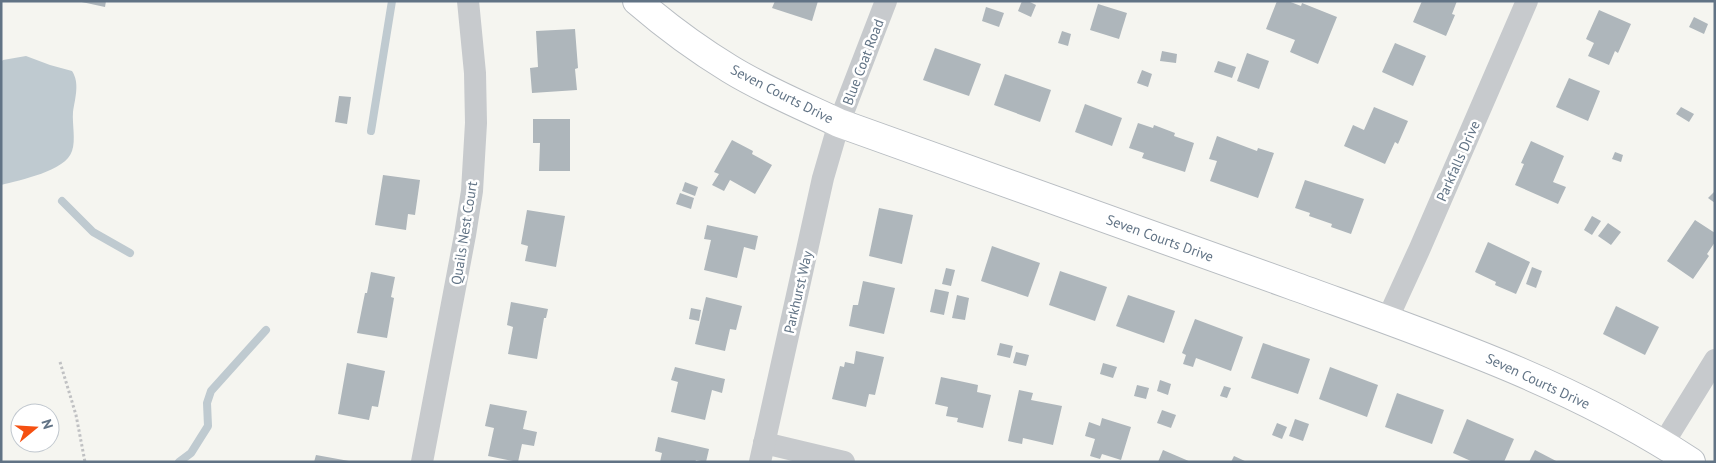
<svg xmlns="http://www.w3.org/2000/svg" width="1716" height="463" font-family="'PT Sans',sans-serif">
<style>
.water{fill:#bfcad0}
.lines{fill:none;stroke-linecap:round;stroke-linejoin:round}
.stream{stroke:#bfcad0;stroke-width:8}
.building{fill:#aeb6bb}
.secondary-casing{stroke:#b8bdc2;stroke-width:30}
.path{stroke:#c0c1c3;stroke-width:3;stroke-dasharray:2.5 2.5;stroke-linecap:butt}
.street{stroke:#c7cacd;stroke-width:22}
.secondary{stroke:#fff;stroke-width:28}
.labels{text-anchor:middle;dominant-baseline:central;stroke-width:5;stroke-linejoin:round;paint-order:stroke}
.street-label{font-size:14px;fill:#617385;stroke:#fff}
</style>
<rect width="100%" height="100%" fill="#f5f5f0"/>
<path class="water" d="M26,56L50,65L72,71C80,83 75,98 73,112C72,124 76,140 72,151C66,171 20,180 1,185V62L3,60Z"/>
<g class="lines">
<g class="stream">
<polyline points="371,131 392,1"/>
<polyline points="62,201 93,232 130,253"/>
<polyline points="179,462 191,453 208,426 207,403 211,391 266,330"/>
</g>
</g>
<g class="building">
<polygon points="77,1 106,1 105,7"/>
<polygon points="775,1 818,1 812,21 772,8"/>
<polygon points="1022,1 1028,1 1036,5 1031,17 1018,11"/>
<polygon points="1277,1 1288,1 1301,6 1302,3 1337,17 1318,64 1290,52 1295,40 1266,29"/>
<polygon points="1422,1 1457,1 1452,14 1455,15 1446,36 1413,22"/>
<polygon points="1098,4 1127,13 1119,39 1090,30"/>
<polygon points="986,7 1004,13 999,27 982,21"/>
<polygon points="1599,10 1631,24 1618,53 1615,51 1609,65 1588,56 1594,43 1586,39"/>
<polygon points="1694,17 1708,24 1704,34 1689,27"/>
<polygon points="575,29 578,68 575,69 577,90 532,93 530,68 538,67 536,31"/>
<polygon points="1062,31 1071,34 1068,46 1058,43"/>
<polygon points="1395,43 1426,56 1413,86 1382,72"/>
<polygon points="935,48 981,64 969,96 923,80"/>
<polygon points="1162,51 1177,54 1176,63 1160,61"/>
<polygon points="1247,53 1269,61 1259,89 1237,81"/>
<polygon points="1218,61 1236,67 1232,78 1214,72"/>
<polygon points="1142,70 1152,74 1148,87 1137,83"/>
<polygon points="1005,74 1051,90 1040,122 994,105"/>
<polygon points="1569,78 1600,91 1588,121 1556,107"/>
<polygon points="339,96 351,97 347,124 335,122"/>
<polygon points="1085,104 1122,118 1112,146 1075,132"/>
<polygon points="1374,107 1408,121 1398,144 1395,142 1385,164 1344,146 1353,125 1364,130"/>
<polygon points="1681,107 1694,114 1689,122 1676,114"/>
<polygon points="533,119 570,119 570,171 539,171 540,143 533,143"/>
<polygon points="1138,123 1153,128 1154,125 1175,133 1174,136 1194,143 1185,172 1142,158 1144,153 1129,148"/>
<polygon points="1217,136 1257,151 1258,148 1274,153 1258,198 1210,181 1217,161 1209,159"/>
<polygon points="732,140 753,151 752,154 772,165 755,194 730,180 724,191 712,185 719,174 714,172"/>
<polygon points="1531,141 1564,156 1553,182 1566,187 1558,204 1515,185 1524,164 1521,163"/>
<polygon points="1615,152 1623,155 1621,162 1612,159"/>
<polygon points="383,175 420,180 415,215 408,214 406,230 375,225"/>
<polygon points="1305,180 1364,199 1351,234 1331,227 1332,224 1309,216 1310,213 1295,208"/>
<polygon points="685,182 698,187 695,196 682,191"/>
<polygon points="1715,191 1715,203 1708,198"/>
<polygon points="680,193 694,198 691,209 676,204"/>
<polygon points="879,208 913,215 902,264 869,256"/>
<polygon points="527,210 565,216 556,267 525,261 528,246 521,244"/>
<polygon points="1592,216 1601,221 1592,235 1584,230"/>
<polygon points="1695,220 1715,233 1715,242 1707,254 1709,256 1693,279 1667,261"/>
<polygon points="1608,223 1621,232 1611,245 1598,236"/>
<polygon points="707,225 758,236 755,250 744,247 737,278 704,270 711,240 704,239"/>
<polygon points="1488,242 1530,262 1516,294 1495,285 1496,282 1475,272"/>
<polygon points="992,246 1040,263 1028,297 981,281"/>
<polygon points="1532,267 1542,271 1536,288 1526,284"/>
<polygon points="946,268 955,270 951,286 942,284"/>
<polygon points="1060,271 1107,287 1095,321 1049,305"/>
<polygon points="371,272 395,277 391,297 394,298 387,338 357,333 365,293 367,293"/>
<polygon points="863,281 895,288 884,334 849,326 853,305 858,305"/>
<polygon points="935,289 949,292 944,315 930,312"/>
<polygon points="957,295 969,298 965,320 952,318"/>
<polygon points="1128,295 1175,311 1164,343 1116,326"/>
<polygon points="706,297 742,306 736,330 730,329 725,351 695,344"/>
<polygon points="511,302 548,309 546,318 544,318 537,359 508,354 513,327 507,325"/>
<polygon points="1616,306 1659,327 1645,355 1603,334"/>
<polygon points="691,308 701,310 699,321 689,319"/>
<polygon points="1195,319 1243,337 1231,371 1196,358 1193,367 1183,364 1186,355 1182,353"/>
<polygon points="1000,343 1013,346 1010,358 997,355"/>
<polygon points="1263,343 1310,359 1298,394 1251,378"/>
<polygon points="856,351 884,357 875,395 869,394 866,407 832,399 840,366 844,367 845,362 854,364"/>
<polygon points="1016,352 1029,355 1026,366 1013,363"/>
<polygon points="347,363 385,371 378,407 372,406 369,420 338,414"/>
<polygon points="1103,363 1117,367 1113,378 1100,374"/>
<polygon points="675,367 725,379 722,393 712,390 705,420 671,412 678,382 671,380"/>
<polygon points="1330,367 1378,385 1367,417 1319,399"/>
<polygon points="941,377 978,385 977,392 991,395 983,428 957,422 958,418 946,416 948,407 935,404"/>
<polygon points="1160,380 1171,384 1168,395 1157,391"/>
<polygon points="1137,385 1149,388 1146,399 1134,396"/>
<polygon points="1224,386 1231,388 1227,398 1220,396"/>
<polygon points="1019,390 1033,393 1031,400 1062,406 1053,445 1023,438 1022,444 1008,441"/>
<polygon points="1397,393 1444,410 1432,444 1385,427"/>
<polygon points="490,404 527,411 523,429 537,432 534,446 522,444 518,462 488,456 494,428 485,426"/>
<polygon points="1162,410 1176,415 1171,428 1157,423"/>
<polygon points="1102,418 1131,427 1121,460 1102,454 1100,459 1090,456 1095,439 1085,436 1089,422 1100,426"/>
<polygon points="1295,419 1309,424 1303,441 1289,436"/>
<polygon points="1467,419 1514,439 1504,462 1473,462 1453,453"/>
<polygon points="1277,423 1287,427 1282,439 1272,435"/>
<polygon points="658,437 709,449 706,462 696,460 695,462 660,462 662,453 655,451"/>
<polygon points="1163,450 1191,462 1158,462"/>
<polygon points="1535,450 1558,462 1529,462"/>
<polygon points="316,455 349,461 349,462 314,462"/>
<polygon points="1234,456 1247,462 1231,462"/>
</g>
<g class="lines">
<g class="secondary-casing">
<path id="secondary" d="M637,1C666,26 697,49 730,69C764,90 803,106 839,123C990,177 1141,231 1291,285C1428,335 1568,381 1691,462"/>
</g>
<polyline class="path" points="60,362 76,415 85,462"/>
<g class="street">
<polyline points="1387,320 1420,248 1527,1"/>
<polyline points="764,443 844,462"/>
<polyline points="1663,444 1715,360"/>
<polyline points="422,462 465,235 472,191 476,123 475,73 468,1"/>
<polyline points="760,462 823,178 839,123 886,1"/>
</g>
<use href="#secondary" class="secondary"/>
</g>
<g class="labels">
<g class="street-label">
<text transform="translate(863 62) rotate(-69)">Blue Coat Road</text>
<text transform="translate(782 94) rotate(27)">Seven Courts Drive</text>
<text transform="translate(1458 161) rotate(-66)">Parkfalls Drive</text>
<text transform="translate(464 233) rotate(-81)">Quails Nest Court</text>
<text transform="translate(1160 238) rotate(20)">Seven Courts Drive</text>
<text transform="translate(798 292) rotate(-77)">Parkhurst Way</text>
<text transform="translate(1538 381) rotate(25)">Seven Courts Drive</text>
</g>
</g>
<rect width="1716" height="463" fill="none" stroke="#617385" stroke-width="5"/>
<g transform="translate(35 428) rotate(72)"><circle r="24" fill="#ffffff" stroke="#c0c7ce"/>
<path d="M0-4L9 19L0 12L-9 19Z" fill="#f55011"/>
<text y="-8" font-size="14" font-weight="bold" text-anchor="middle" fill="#617385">N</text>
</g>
</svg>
